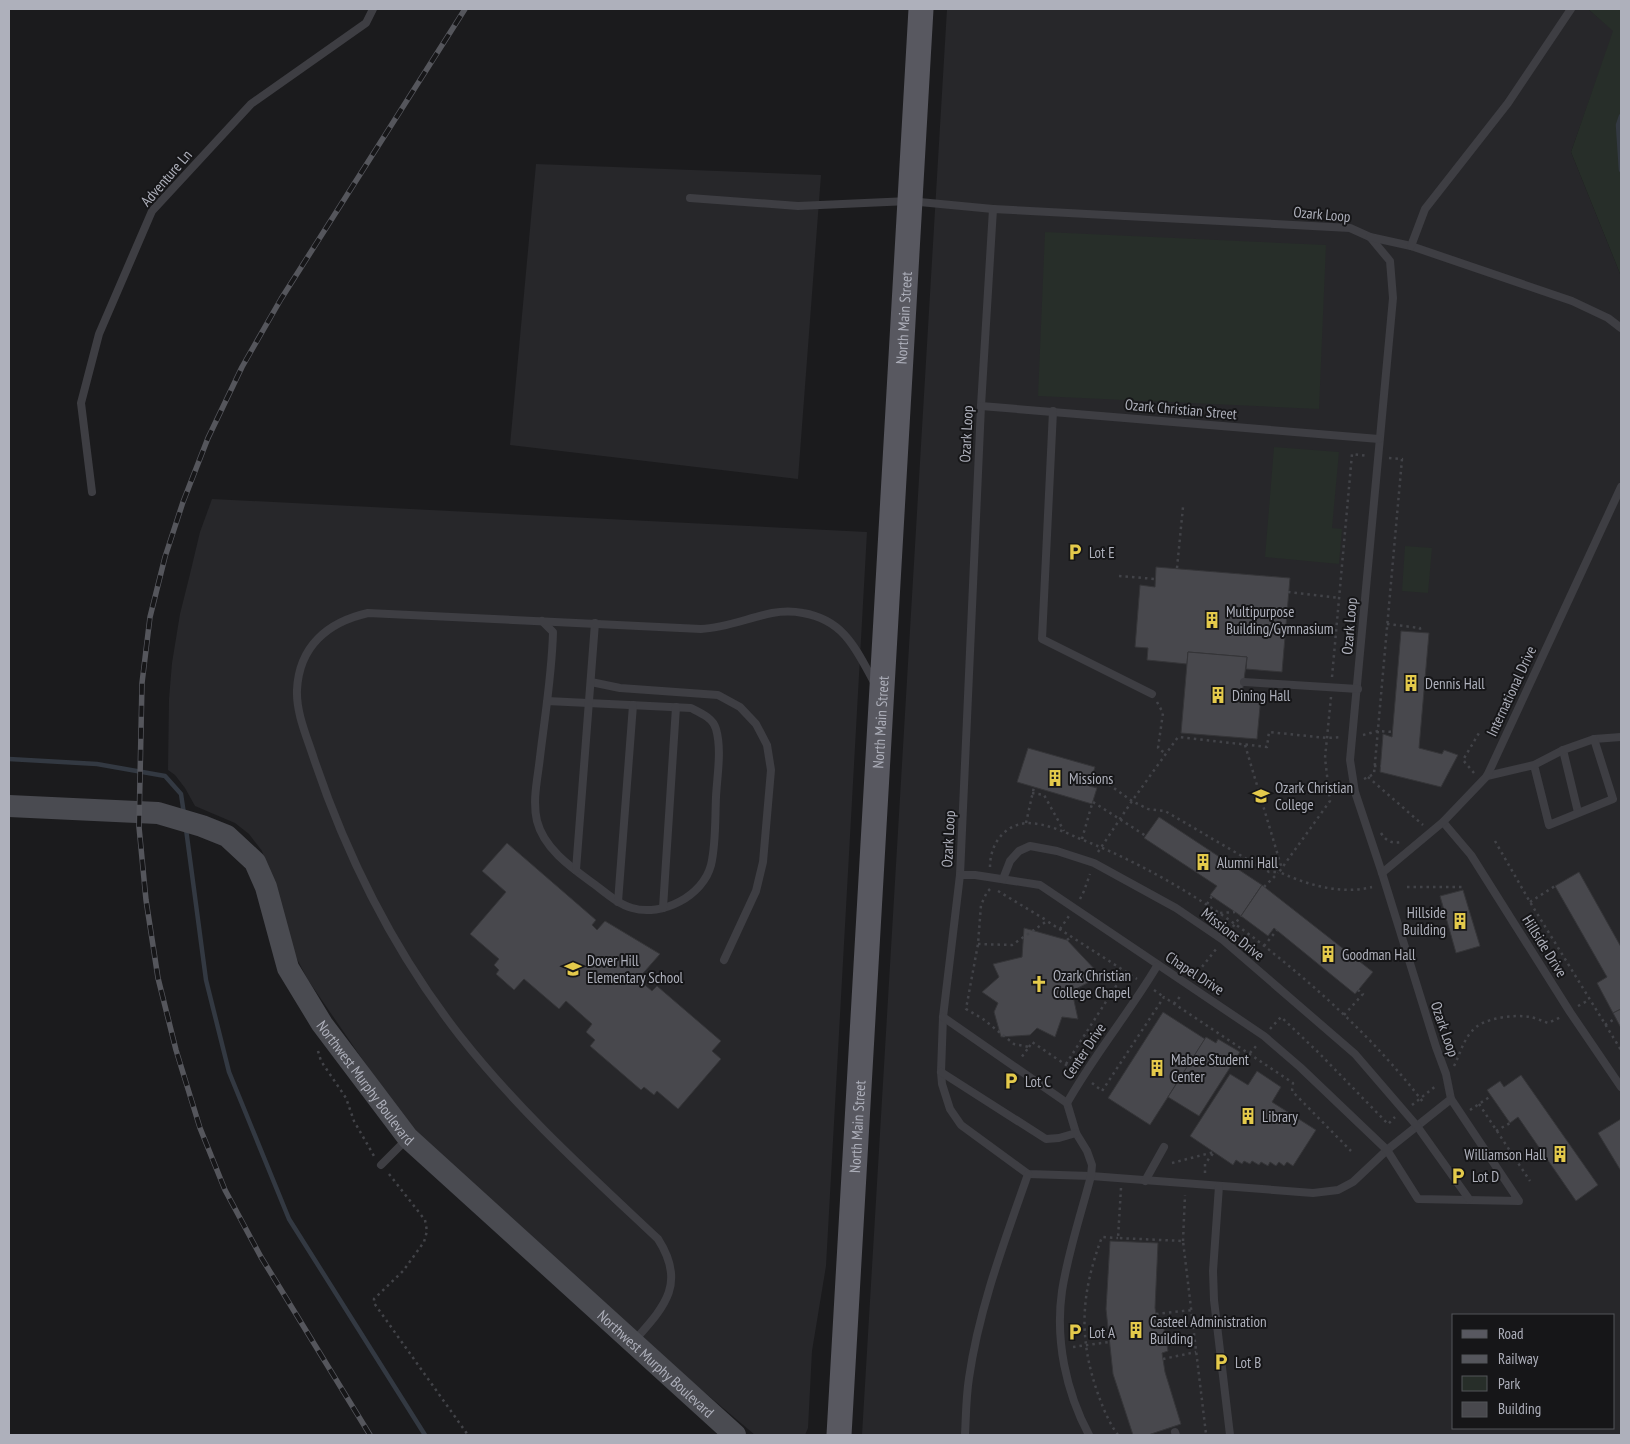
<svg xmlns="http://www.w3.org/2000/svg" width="1630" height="1444" font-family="'PT Sans Narrow',sans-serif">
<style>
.built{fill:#27272a;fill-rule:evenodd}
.green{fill:#272e29}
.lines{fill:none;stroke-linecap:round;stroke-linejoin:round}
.stream{stroke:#333942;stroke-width:4.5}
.building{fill:#48484d;stroke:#353538}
.path{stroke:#424348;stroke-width:2.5;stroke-dasharray:2.5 4;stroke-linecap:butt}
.lane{stroke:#3e3e43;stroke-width:8}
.secondary{stroke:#4a4b51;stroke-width:22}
.primary{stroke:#585860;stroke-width:25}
.rail-casing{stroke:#55565c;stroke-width:5.5}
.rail{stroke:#161618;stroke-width:4;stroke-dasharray:11;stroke-linecap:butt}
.labels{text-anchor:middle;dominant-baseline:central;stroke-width:4;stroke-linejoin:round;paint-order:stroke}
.street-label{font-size:15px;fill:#aeb0bb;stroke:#161618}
.poi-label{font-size:15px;fill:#aeb0bb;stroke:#161618;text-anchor:start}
</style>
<rect width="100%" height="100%" fill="#1b1b1d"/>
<g class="built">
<path d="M947,9H1588L1614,31L1571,152L1621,276V1435H862ZM1454,1315H1614V1428H1454Z"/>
<polygon points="536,164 821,175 798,479 510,445"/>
<polygon points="212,499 867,532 826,1266 812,1351 808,1428 805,1435 755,1435 607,1310 423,1141 391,1101 308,980 297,959 289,938 262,851 249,834 235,823 195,806 185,788 175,775 168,770 169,699 172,663 180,614 190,574 200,532"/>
</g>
<g class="green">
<polygon points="1588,9 1621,9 1621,276 1571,152 1613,31"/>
<polygon points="1045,232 1326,245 1319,409 1038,396"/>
<polygon points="1274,447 1339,452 1332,528 1342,529 1339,564 1265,557"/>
<polygon points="1405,546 1432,548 1428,593 1402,591"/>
</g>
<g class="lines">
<g class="stream">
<polyline points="1621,116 1618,125 1621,170"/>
<polyline points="9,759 97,764 165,776 181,794 184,814"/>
<polyline points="186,829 206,980 229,1072 289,1219 425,1435"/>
</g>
</g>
<g class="building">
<polygon points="1156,567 1290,578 1282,672 1246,669 1247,657 1188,652 1187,664 1147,660 1148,648 1135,647 1140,585 1155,587"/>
<polygon points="1401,631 1429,633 1419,748 1442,754 1444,750 1458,755 1441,787 1380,772 1383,734 1392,737"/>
<polygon points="1188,652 1247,657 1242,695 1261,696 1257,739 1181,733"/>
<polygon points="1028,748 1095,767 1089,786 1097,788 1092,804 1017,782"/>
<polygon points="1159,817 1262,885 1241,916 1210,895 1217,886 1144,838"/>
<polygon points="507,843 596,920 592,925 597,930 605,921 660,954 638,979 652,991 657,986 721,1041 712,1051 721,1059 678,1109 657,1091 654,1095 644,1087 641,1090 590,1046 595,1040 586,1032 592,1024 566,1001 559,1009 524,979 514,990 496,974 499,970 494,965 499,959 470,934 506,892 482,871"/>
<polygon points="1579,872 1621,947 1621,1009 1613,1013 1597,983 1607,977 1555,886"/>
<polygon points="1262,885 1373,972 1355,994 1274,928 1268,936 1241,916"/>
<polygon points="1463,890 1480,946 1456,953 1440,896"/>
<polygon points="1024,928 1067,940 1101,976 1072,991 1078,1019 1062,1017 1055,1037 1037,1028 1030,1035 1001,1037 994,1012 998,1003 982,992 999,977 993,964 1022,957"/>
<polygon points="1621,1009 1621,1028 1613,1013"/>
<polygon points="1163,1012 1205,1039 1150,1125 1108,1098"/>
<polygon points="1206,1037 1216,1043 1218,1039 1240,1052 1199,1116 1168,1097"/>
<polygon points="1257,1071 1281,1087 1272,1102 1316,1130 1293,1166 1287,1162 1284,1166 1279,1162 1276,1166 1270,1162 1268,1166 1261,1162 1259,1165 1252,1161 1250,1164 1244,1161 1242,1164 1236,1160 1233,1165 1190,1136 1230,1074 1248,1085"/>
<polygon points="1521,1075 1598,1185 1576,1201 1518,1117 1510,1123 1487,1090 1500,1081 1504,1087"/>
<polygon points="1621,1119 1621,1171 1598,1133"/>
<polygon points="1110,1241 1158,1243 1155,1308 1157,1319 1162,1318 1168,1351 1162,1353 1165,1372 1181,1424 1148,1435 1133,1435 1113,1374 1106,1309"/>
</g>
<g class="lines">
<g class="path">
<polyline points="1177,568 1183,507"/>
<polyline points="1119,576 1155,579"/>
<polyline points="1288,592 1339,598"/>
<polyline points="1387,624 1420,628 1420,632"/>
<polyline points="1332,677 1352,454 1368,456"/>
<path d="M1331,697L1325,758L1330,801L1279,872C1308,885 1341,895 1372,887"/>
<polyline points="1157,702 1163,713 1158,748 1166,754"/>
<polyline points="1363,735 1378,731 1393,732"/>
<polyline points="1245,745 1282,869"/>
<polyline points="1374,766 1381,766"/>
<polyline points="1093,773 1132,801 1148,809 1165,811 1269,872 1279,872"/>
<polyline points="1474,773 1463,760 1479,733"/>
<polyline points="1368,777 1423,825"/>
<polyline points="1364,779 1374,774 1402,459 1389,458"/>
<polyline points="1032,793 1044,795 1064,831"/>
<polyline points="1093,802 1146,836"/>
<polyline points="1026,823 1034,787"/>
<path d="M1381,833C1386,841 1392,844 1401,842"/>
<polyline points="1082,839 1092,804"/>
<polyline points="1495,841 1530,902 1621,1050"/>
<polyline points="1098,852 1132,801 1178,737 1267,747 1269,732 1327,738 1342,737"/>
<path d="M990,867C990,845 1003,825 1027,823C1044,823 1063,831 1078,838C1148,865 1215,906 1273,953C1328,997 1380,1046 1423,1102"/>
<polyline points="1264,887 1278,873"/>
<polyline points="1407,887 1462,887"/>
<polyline points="990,889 987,892 981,905 978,944 966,1009 983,1019 1014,1044 1029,1047 1021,1058"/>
<polyline points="998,891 1046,920"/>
<polyline points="1080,899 1084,891 1090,874"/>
<polyline points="1530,902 1555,886"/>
<polyline points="1207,904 1212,896"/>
<polyline points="1220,913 1235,912"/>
<polyline points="1060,929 1069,916"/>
<polyline points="1229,932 1241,916"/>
<polyline points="1067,940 1071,937"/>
<polyline points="978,944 1012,945 1047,921 1137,979"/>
<polyline points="1264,946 1277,930"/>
<polyline points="1194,977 1217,948"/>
<polyline points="1154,990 1164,997"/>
<polyline points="1174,1004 1182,994"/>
<polyline points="1578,1006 1589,1000"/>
<polyline points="1344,1015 1363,994 1358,990"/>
<polyline points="1605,1025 1616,1018"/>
<polyline points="1270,1029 1281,1017 1319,1053 1388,1124 1395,1117"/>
<polyline points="1029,1047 1032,1042 1075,1071"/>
<polyline points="318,1051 321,1061 346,1098 354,1121 374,1156"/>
<polyline points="1250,1053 1257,1045"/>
<polyline points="1066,1064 1125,972"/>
<path d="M1454,1066C1460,1054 1463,1041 1472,1031C1482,1018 1514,1014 1530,1017C1536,1018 1542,1021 1548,1023L1561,1017"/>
<polyline points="1092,1083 1102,1091 1164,997 1293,1083 1292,1091 1351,1151"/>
<polyline points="1479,1104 1530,1181"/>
<polyline points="1412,1105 1437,1085"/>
<polyline points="1470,1110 1491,1096"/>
<polyline points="1496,1131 1510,1123"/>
<polyline points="1172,1163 1214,1152 1205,1164 1205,1173"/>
<polyline points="389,1174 425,1220 427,1231 424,1242 403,1271 374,1299 374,1303 468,1435"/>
<polyline points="1121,1188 1118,1238 1183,1241 1206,1434"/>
<polyline points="1183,1241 1185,1195"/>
<polyline points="1156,1314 1192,1310"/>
<polyline points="1073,1347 1109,1342"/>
<polyline points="1163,1359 1196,1352"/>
<path d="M1118,1435C1109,1423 1103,1408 1098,1394C1078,1337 1081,1293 1102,1237L1118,1238"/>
</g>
<g class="lane">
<polyline points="690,198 798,206 909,201 993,209"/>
<polygon points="993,209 1350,228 1370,237 1390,261 1393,298 1350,760 1355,792 1382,873 1436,1047 1446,1074 1451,1099 1387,1150 1353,1182 1338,1190 1313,1193 1091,1176 1028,1174 961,1125 950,1109 942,1084 941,1072 943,1017 960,875 981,406"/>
<polyline points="1370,237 1411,246 1572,301 1608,318 1621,328"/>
<polyline points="1411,246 1425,209 1508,103 1571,9"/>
<polyline points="981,406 1379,439"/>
<polyline points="1053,411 1042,639 1152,694"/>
<polyline points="92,492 81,403 99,334 152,211 251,104 366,23 373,9"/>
<path d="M542,621L553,632C552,674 545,715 540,757C538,777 532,800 537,821C544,849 572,868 594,884C606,893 618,904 632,908C662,917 703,896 711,865C716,844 715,819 716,797C717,776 722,750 716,729C713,718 701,713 691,708L547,701"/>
<polyline points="591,682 620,688 718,695 740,707 756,724 767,745 771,770 763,862 756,891 724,960"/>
<polyline points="1244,682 1358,689"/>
<polyline points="1594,739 1621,737"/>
<polyline points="1563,750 1578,812"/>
<polyline points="1487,776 1534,765 1563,750 1594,739 1613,799 1549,825 1534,765"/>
<polyline points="1443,822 1471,855 1570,1012 1621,1087"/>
<polyline points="576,870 595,623"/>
<polyline points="1382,873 1443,822 1487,776 1621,487"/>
<polyline points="960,875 975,875 1040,885 1264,1036 1300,1067 1387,1150 1418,1199 1519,1201 1451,1099"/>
<polyline points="1003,879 1010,861 1019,851 1030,846 1057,851 1094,863 1176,908 1223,940 1355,1054 1417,1126 1469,1199"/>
<polyline points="618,902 633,705"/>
<polyline points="663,908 676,707"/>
<path d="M943,1017L1067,1103L1076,1133L1087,1151L1092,1165L1091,1176C1081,1214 1068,1252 1062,1291C1055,1340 1066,1392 1089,1435"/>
<polyline points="941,1072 1046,1139 1059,1138 1076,1133"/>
<path d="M1067,1103C1094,1055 1129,1013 1157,966"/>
<polyline points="381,1165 407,1139"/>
<polyline points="1145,1181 1164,1147"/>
<polyline points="1219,1186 1213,1271 1214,1300 1230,1435"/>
<path d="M634,1341C664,1307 687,1284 658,1239C589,1174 519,1111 460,1036C396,954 347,857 314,759C307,737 296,713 297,690C299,646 328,622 368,613L701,629C725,628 748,618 772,613C783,611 793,611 803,613C844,620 856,649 874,682"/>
<polyline points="1175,1432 1176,1435"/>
<path d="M965,1435C966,1416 966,1397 969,1378C979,1308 1005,1240 1028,1174"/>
</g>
<path class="secondary" id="s1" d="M9,806L158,813L202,826L227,836L255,862L266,887L288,968L322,1024L408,1138L735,1435"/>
<path class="primary" id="s2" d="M839,1435L921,9"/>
<g class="rail-casing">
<polyline id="rail" points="370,1435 261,1257 225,1190 200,1128 176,1050 158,978 146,900 139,827 142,683 150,617 165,557 183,502 208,438 242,367 281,299 465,9"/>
</g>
<use href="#rail" class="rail"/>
</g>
<defs>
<g id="parking-bare" transform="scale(1.35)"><path d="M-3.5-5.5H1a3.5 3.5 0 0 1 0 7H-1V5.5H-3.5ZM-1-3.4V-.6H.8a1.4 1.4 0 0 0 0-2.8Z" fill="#e4ca4b" stroke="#161618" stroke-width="2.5" paint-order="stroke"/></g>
<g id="building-bare" transform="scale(1.35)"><path d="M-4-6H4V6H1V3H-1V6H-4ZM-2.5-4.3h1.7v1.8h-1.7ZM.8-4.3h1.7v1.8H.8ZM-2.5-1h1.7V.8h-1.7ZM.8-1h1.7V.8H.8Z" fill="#e4ca4b" stroke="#161618" stroke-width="2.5" paint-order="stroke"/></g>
<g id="university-bare" transform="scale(1.35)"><path d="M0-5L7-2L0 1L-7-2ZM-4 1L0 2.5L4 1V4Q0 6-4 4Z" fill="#e4ca4b" stroke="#161618" stroke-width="2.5" paint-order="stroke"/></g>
<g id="school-bare" transform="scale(1.35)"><path d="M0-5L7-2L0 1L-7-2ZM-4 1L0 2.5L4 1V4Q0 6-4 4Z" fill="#e4ca4b" stroke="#161618" stroke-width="2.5" paint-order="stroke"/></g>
<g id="church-bare" transform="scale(1.35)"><path d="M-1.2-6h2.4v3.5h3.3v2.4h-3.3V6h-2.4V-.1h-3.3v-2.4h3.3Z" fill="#e4ca4b" stroke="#161618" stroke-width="2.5" paint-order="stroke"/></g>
</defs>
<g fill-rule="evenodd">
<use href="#parking-bare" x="1075" y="552"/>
<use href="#building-bare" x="1212" y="620"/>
<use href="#building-bare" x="1411" y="683"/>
<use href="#building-bare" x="1218" y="695"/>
<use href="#building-bare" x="1055" y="778"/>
<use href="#university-bare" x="1261" y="796"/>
<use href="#building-bare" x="1203" y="862"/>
<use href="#building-bare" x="1460" y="921"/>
<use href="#building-bare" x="1328" y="954"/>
<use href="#school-bare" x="573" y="969"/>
<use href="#church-bare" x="1039" y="984"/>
<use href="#building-bare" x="1157" y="1068"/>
<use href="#parking-bare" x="1011" y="1081"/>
<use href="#building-bare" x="1248" y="1116"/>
<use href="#building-bare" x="1560" y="1154"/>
<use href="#parking-bare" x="1458" y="1176"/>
<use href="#building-bare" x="1136" y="1330"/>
<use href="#parking-bare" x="1075" y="1332"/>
<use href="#parking-bare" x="1221" y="1362"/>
</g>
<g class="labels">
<g class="street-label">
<text transform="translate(166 178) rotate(-49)">Adventure Ln</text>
<text transform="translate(1322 214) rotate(5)">Ozark Loop</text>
<text stroke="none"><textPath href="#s2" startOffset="1119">North Main Street</textPath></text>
<text transform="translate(1181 409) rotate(5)">Ozark Christian Street</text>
<text transform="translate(966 434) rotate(-87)">Ozark Loop</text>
<text transform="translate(1349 626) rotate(-85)">Ozark Loop</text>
<text transform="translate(1511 691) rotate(-65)">International Drive</text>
<text stroke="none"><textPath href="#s2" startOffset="714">North Main Street</textPath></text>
<text transform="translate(948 839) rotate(-87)">Ozark Loop</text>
<text transform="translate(1233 934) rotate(38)">Missions Drive</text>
<text transform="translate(1545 946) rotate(58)">Hillside Drive</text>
<text transform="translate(1195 973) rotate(33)">Chapel Drive</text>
<text transform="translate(1445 1029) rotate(71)">Ozark Loop</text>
<text transform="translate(1084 1051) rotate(-56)">Center Drive</text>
<text stroke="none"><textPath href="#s1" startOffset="510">Northwest Murphy Boulevard</textPath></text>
<text stroke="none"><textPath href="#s2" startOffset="309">North Main Street</textPath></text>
<text stroke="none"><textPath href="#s1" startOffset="915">Northwest Murphy Boulevard</textPath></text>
</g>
<g class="poi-label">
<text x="1089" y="552">Lot E</text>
<text x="1226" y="611">Multipurpose<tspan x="1226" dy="17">Building/Gymnasium</tspan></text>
<text x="1425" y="683">Dennis Hall</text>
<text x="1232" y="695">Dining Hall</text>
<text x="1069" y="778">Missions</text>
<text x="1275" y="787">Ozark Christian<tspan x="1275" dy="17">College</tspan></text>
<text x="1217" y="862">Alumni Hall</text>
<text x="1446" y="912" text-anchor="end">Hillside<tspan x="1446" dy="17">Building</tspan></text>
<text x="1342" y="954">Goodman Hall</text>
<text x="587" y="960">Dover Hill<tspan x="587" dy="17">Elementary School</tspan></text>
<text x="1053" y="975">Ozark Christian<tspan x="1053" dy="17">College Chapel</tspan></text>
<text x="1171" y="1059">Mabee Student<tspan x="1171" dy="17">Center</tspan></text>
<text x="1025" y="1081">Lot C</text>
<text x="1262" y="1116">Library</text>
<text x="1546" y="1154" text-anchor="end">Williamson Hall</text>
<text x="1472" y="1176">Lot D</text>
<text x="1150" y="1321">Casteel Administration<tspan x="1150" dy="17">Building</tspan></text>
<text x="1089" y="1332">Lot A</text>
<text x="1235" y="1362">Lot B</text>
</g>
</g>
<rect width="1630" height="1444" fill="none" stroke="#aeb0bb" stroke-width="20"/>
<rect x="1452" y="1314" width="162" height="115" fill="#161618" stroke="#535459"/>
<rect x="1462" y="1330" width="25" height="8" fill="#585860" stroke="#535459"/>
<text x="1498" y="1339" font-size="15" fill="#aeb0bb">Road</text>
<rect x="1462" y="1355" width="25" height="8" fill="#55565c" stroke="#535459"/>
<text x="1498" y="1364" font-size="15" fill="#aeb0bb">Railway</text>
<rect x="1462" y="1376" width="25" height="15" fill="#272e29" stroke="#535459"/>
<text x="1498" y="1389" font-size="15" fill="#aeb0bb">Park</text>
<rect x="1462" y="1402" width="25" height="15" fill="#48484d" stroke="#535459"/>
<text x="1498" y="1414" font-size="15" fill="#aeb0bb">Building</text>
</svg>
